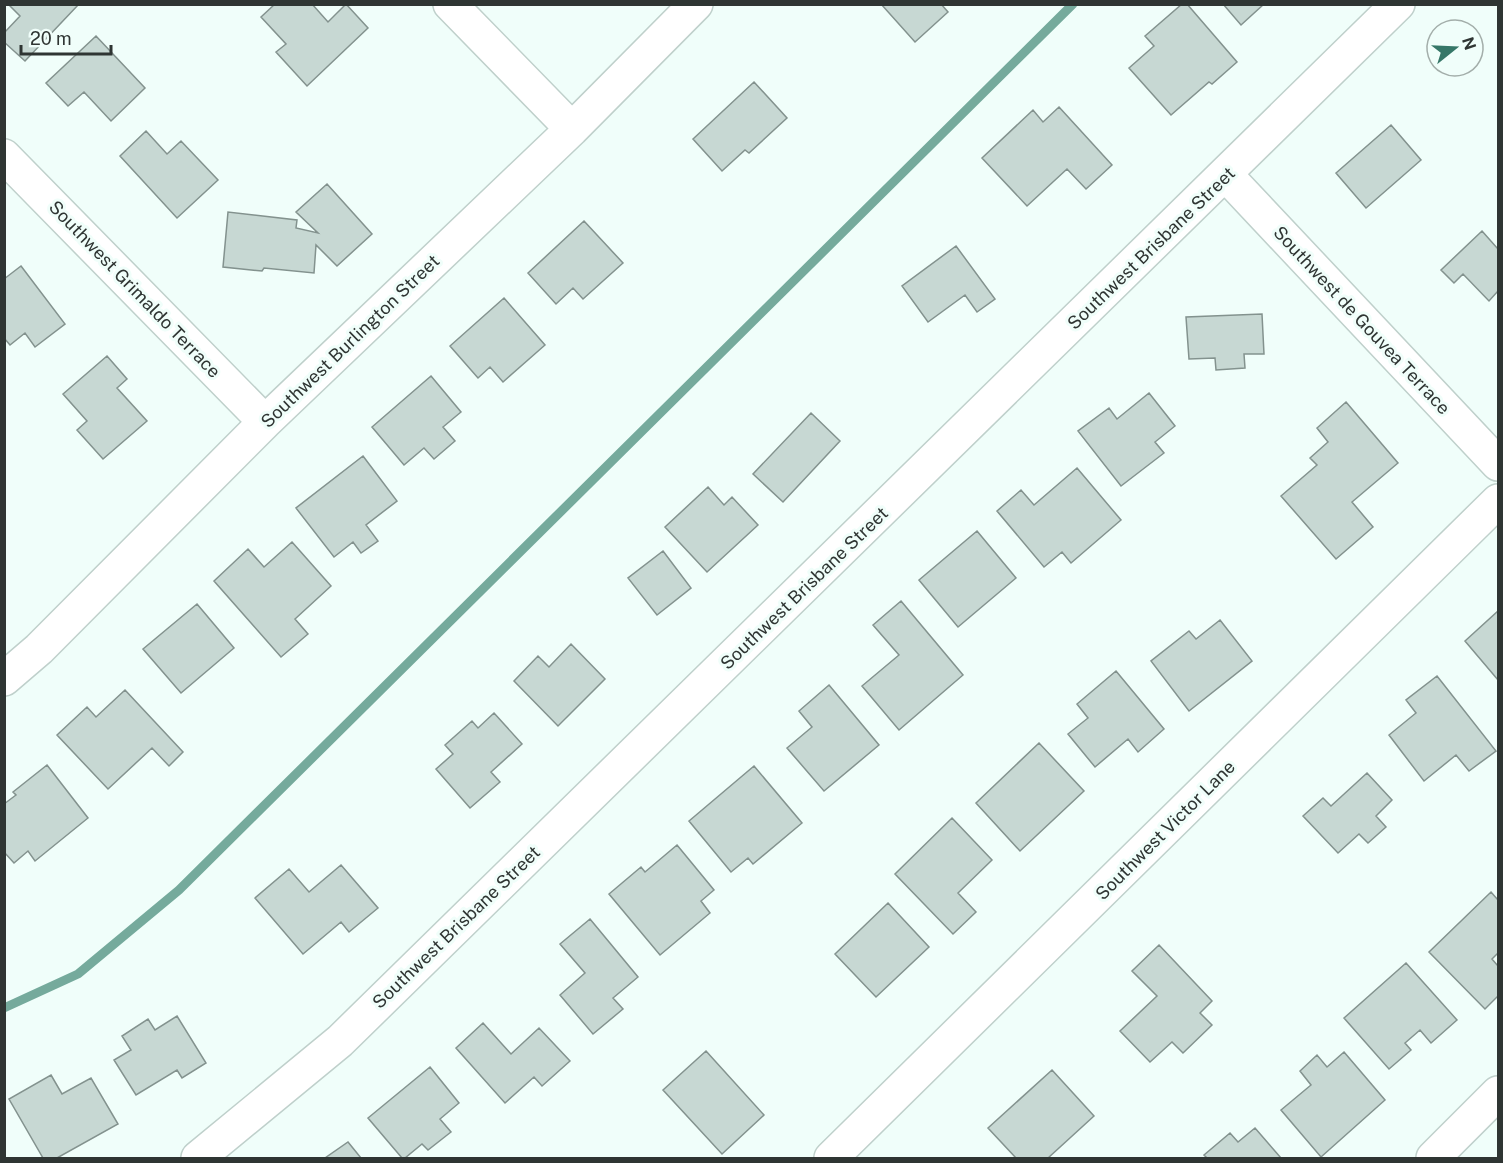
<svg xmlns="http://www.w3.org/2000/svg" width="1503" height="1163" font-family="'Public Sans',sans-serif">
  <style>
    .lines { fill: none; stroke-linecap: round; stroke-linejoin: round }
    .stream { stroke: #75aa9c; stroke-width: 9 }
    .building { fill: #c7d8d3; stroke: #83928e; stroke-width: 1.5 }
    .minor-casing { stroke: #bfd0cb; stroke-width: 36 }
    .minor { stroke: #fff; stroke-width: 33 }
    .labels { text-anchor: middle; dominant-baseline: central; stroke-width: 6; stroke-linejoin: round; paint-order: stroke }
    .street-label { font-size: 18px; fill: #2f3533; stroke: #f0fefa }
  </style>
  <rect width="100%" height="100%" fill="#f0fefa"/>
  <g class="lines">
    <path class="stream" d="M4,1008L78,974L179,890L1073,4"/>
  </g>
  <path class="building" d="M8,4H79L25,61L4,42V33L20,16Z
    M275,4H312L328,22L346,4L368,28L307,86L276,52L286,44L261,17Z
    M881,4H941L948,12L915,42Z
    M1182,4H1187L1237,62L1212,84L1209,82L1171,115L1129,68L1154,46L1145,36Z
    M1223,4H1264L1241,25Z
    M96,36L145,88L111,121L84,92L68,106L46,83Z
    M754,82L787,118L749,153L745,150L722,171L693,139Z
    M1059,107L1112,165L1086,189L1067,169L1027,206L982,158L1033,110L1043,122Z
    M1391,125L1421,160L1366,208L1336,173Z
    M146,131L167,154L181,141L218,180L177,218L120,156Z
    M327,184L372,234L337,266L316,245L314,273L264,268L262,271L223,267L228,212L297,220L296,228L318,233L296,212Z
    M584,221L623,263L583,299L573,288L556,304L528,273Z
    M1482,231L1498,249V291L1489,301L1463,274L1454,283L1441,270Z
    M956,246L995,299L977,312L965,295L928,322L902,286Z
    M21,266L65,324L35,347L25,333L10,345L4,338V279Z
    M504,298L545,345L503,382L490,367L478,378L450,346Z
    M1262,314L1264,354H1244L1245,368L1216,370L1215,358L1189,359L1186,317Z
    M107,356L127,379L117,388L147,421L103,459L77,430L87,421L63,394Z
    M431,376L461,412L443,427L455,441L434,459L424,448L404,465L372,427Z
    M1149,393L1175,426L1155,442L1164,453L1121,486L1078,431L1109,408L1117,419Z
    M1346,402L1398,463L1352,502L1373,527L1336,559L1281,496L1317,465L1310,458L1328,442L1317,428Z
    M811,413L840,441L783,502L753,474Z
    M363,456L397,501L366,525L378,541L361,553L353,542L334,557L296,508Z
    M1077,468L1121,520L1071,563L1062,552L1044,567L997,511L1021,490L1034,505Z
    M708,487L724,505L732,497L758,525L707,572L665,527Z
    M977,531L1016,578L958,627L919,580Z
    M292,542L331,586L295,619L308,634L281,657L214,581L248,549L264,567Z
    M663,551L691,588L657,615L628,578Z
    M901,601L963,675L899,730L862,686L899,655L873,625Z
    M197,604L234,648L181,693L143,649Z
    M1498,611V680L1465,641Z
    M1220,620L1252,661L1189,711L1151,661L1189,631L1196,639Z
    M571,644L605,679L558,726L514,681L538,656L549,667Z
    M1116,671L1164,729L1138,752L1128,739L1095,767L1068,734L1088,718L1077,704Z
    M1437,676L1496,751L1469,771L1456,755L1424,781L1389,735L1416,713L1406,700Z
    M829,685L879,745L824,791L787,748L812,727L799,711Z
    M125,690L183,752L169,766L152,748L108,789L57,735L87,707L96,717Z
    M494,713L522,744L491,772L500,782L470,808L436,769L453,754L445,745L472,721L478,728Z
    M1039,743L1084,791L1020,851L976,803Z
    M47,765L88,818L35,861L28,851L14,863L4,852V804L16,795L13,792Z
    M754,766L802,823L753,864L748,858L731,872L689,821Z
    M1367,773L1392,800L1376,816L1386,827L1368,843L1359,834L1338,853L1303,816L1323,798L1331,806Z
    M952,818L992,860L958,893L976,912L953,934L895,874Z
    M677,845L714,890L701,901L710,913L660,955L609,894L641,867L645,872Z
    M341,865L378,908L349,932L341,922L303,954L255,898L289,869L309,892Z
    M1491,892L1498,900V953L1492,959L1498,966V996L1485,1009L1429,952Z
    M888,903L929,947L876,997L835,954Z
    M590,919L638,977L613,998L623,1009L593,1034L560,995L585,973L560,944Z
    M1159,945L1212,1001L1200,1013L1212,1025L1183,1053L1172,1042L1150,1062L1120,1031L1157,996L1132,971Z
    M1406,963L1457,1020L1431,1043L1420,1030L1405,1043L1411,1050L1389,1069L1344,1018Z
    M177,1016L206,1063L182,1078L177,1070L136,1095L114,1060L131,1050L122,1036L148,1019L155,1030Z
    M483,1023L511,1054L539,1028L570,1061L542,1086L534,1077L505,1103L456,1048Z
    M706,1051L764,1115L722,1154L663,1090Z
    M1344,1052L1385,1100L1321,1157L1281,1110L1311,1085L1300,1071L1317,1055L1327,1067Z
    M430,1067L459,1103L440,1119L451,1132L428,1150L422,1144L405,1158H402L368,1118Z
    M1052,1070L1094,1116L1048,1158H1016L988,1128Z
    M51,1075L62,1094L91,1078L118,1124L57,1158H43L9,1099Z
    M1255,1128L1281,1158H1207L1204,1155L1230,1133L1238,1142Z
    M348,1142L361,1158H325Z"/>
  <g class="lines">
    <g class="minor-casing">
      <path id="minor" d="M450,4L572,129
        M4,156L265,422
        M1226,175L1498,464
        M4,679L39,649L265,422L572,129L696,4
        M198,1158L340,1041L1398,4
        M831,1158L1498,501
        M1433,1158L1498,1093"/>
    </g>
    <use href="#minor" class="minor"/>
  </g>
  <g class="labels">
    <g class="street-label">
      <text transform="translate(1151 248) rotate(-44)">Southwest Brisbane Street</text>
      <text transform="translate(135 289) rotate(46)">Southwest Grimaldo Terrace</text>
      <text transform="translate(1362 320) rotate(47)">Southwest de Gouvea Terrace</text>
      <text transform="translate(350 341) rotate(-44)">Southwest Burlington Street</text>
      <text transform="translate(804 588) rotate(-44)">Southwest Brisbane Street</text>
      <text transform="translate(1165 830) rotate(-45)">Southwest Victor Lane</text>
      <text transform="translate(456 927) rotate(-44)">Southwest Brisbane Street</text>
    </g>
  </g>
  <rect width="1503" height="1163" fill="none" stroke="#2f3533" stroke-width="12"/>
  <g transform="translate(1455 48) rotate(72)"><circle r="28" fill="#f0fefa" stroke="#a3aeaa" stroke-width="1.5"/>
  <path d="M0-4.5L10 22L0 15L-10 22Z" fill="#367768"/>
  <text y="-9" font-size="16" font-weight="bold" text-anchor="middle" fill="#2f3533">N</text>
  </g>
  <path d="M21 45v9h90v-9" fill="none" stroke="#2f3533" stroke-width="3"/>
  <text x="30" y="45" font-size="18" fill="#2f3533" stroke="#f0fefa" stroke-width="4.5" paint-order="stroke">20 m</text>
</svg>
